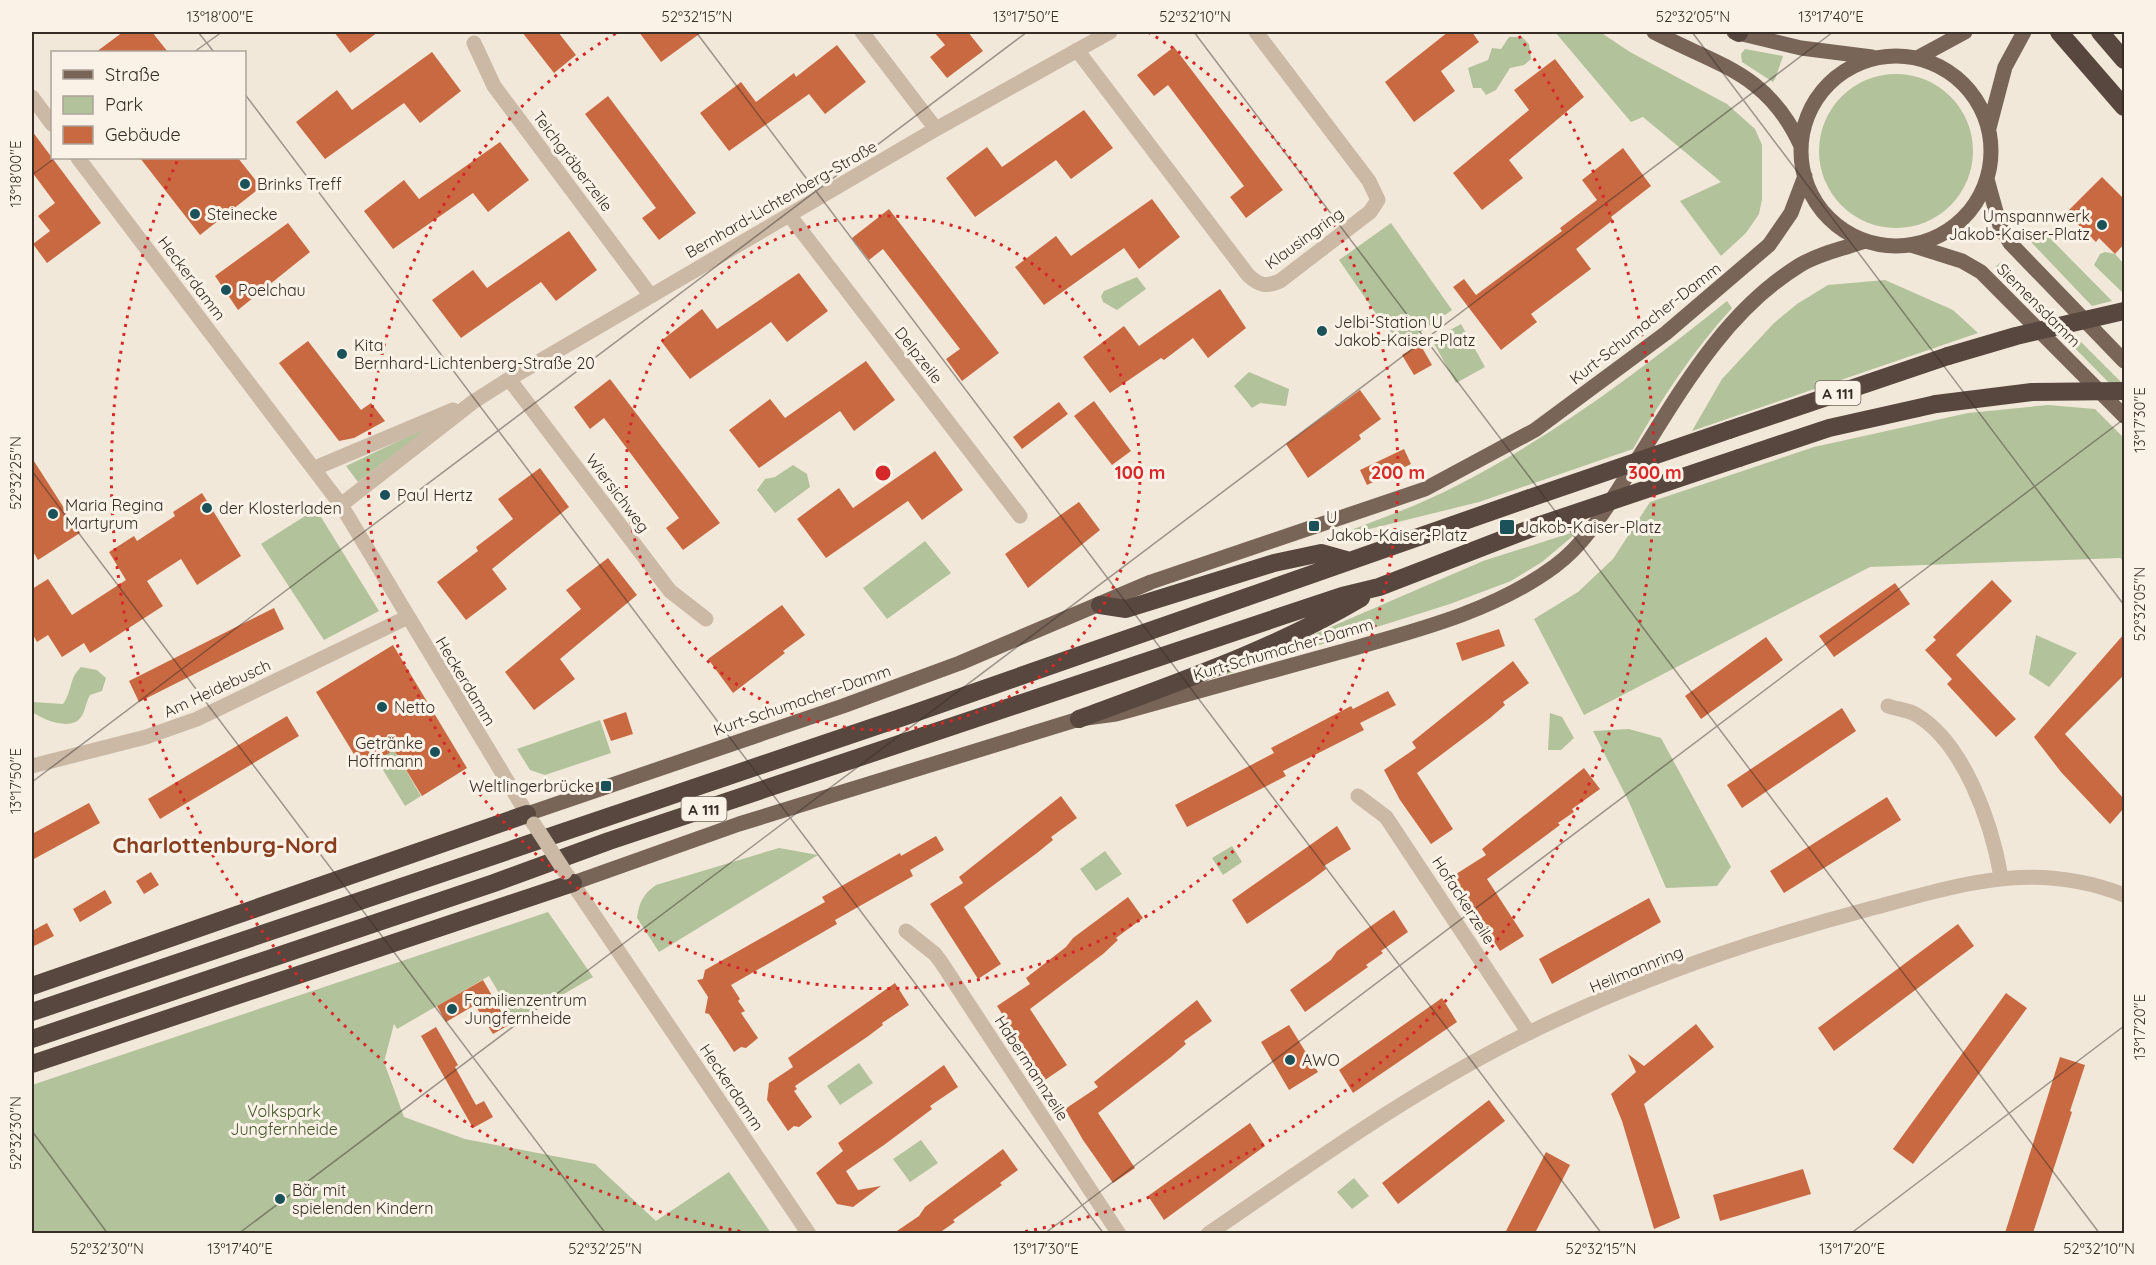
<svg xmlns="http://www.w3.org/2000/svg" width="2156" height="1265" font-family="Quicksand,sans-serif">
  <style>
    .green { fill: #b2c29a }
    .building { fill: #c96941 }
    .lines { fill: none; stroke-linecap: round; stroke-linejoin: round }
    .minor { stroke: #cbb9a6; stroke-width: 15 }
    .major { stroke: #796558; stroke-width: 15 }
    .highway { stroke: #58473e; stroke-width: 18 }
    .minor-bridge { stroke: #cbb9a6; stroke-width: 15 }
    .highway-bridge { stroke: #58473e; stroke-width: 18 }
    .ticks { fill: none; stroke: #362d27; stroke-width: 1.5; stroke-opacity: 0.45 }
    .ring { fill: none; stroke: #d62828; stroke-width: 3; stroke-dasharray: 3 6 }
    .poi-dot { fill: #1b5259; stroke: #faf2e7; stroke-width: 2 }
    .labels { text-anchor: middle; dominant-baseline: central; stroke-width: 6; stroke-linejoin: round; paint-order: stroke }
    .shield { fill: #faf2e7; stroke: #716861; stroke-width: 1.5 }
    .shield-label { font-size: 15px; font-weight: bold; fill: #362d27 }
    .street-label { font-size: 16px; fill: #362d27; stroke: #faf2e7 }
    .poi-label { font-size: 16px; fill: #362d27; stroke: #faf2e7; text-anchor: start }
    .park-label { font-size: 16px; fill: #43552a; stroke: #faf2e7 }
    .district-label { font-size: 22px; font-weight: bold; fill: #883d1e; stroke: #faf2e7 }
    .centre { fill: #d62828; stroke: #faf2e7; stroke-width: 3 }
    .ring-label { font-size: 18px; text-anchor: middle; font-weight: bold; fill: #d62828; stroke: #faf2e7; stroke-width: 6; stroke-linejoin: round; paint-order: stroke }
    .neatline { fill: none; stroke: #362d27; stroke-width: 2 }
    .ticks-label { font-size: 15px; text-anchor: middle; fill: #362d27 }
  </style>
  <rect width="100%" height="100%" fill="#f2e8da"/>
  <path class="green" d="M1555,32H1600L1630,52L1727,104L1755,129L1762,145V199L1759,214L1746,233L1721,256L1680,201L1721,182L1643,117L1631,122Z
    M1509,37H1522L1529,44L1531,59L1524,65L1510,68L1496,90L1486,95L1481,88H1473L1468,68L1488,60L1492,48L1501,49Z
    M1745,49L1783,56L1775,79L1773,82L1742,62L1741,54Z
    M1819 151a77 77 0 1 1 154 0a77 77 0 1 1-154 0Z
    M1391,223L1452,310L1399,347L1339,260Z
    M2042,230L2112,301L2092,306L2030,241Z
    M2105,252L2115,254L2124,264V294L2094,265L2100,254Z
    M2001,262L2124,385V398L1995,267Z
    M1137,277L1146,289L1117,310L1103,302L1101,296L1104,291Z
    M1885,280L1953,310L1978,333L1692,431L1722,379L1774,323L1797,304L1828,285Z
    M1727,301L1732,308C1692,352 1662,398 1633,449L1479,502L1321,541C1367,524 1413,508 1456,486C1554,436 1642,369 1727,301Z
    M1461,324L1485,367L1456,383L1432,340Z
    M1249,372L1289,389L1286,406L1260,403L1252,408L1234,386Z
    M2048,405L2095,409L2124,438V561L2120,558L1870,567L1584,715L1534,619L1578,592L1613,559L1650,502L1814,447L1968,413Z
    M428,427H430L358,482L346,466Z
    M793,465L807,474L810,487L775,513L757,490L765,479L775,477Z
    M316,509L379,611L324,640L261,544Z
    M1580,530L1542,562L1511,581L1450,604L1208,680L1483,561Z
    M925,541L951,573L887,619L863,588Z
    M2036,635L2077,653L2049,687L2029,674Z
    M81,667L97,670L106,678L102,691L90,695C86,702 85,712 81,717C71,732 42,719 32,712V702L63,704C73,690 68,680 81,667Z
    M1550,713L1562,717L1574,738L1561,750H1548Z
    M600,720L611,753L545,775L530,770L517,749Z
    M1629,729L1661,738L1731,867L1717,886L1666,888L1629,802L1593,731Z
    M394,750L421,796L405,806L377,760Z
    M1232,846L1242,862L1223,875L1212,858Z
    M779,848L818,855L659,952L637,918C639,903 643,894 656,885Z
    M1105,851L1122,874L1096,891L1080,869Z
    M548,912L593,977L516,1022L489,976L397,1029L394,1024L384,1062L404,1117L465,1139L595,1164L656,1221L729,1172L771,1233H32V1085Z
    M859,1063L873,1083L840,1105L827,1086Z
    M921,1140L938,1163L910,1182L893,1159Z
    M1354,1178L1369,1196L1352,1209L1337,1192Z"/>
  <path class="building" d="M123,32H152L168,52H96Z
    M334,32H378L350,53Z
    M522,32H558L576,55L554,73Z
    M639,32H702L661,62Z
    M934,32H968L983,51L947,78L930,57L945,45Z
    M1448,32H1472L1479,42L1441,71L1455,91L1414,122L1385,82Z
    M837,45L866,82L825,114L809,94L729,151L700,113L741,82L756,102L794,73L796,77Z
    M1174,47L1283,190L1246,218L1230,197L1244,186L1168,85L1154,96L1137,75Z
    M432,52L461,91L420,123L404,103L325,159L296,122L337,90L352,110Z
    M1555,59L1584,97L1509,160L1523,178L1482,210L1453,173L1529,110L1514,90Z
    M608,96L696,213L659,240L642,218L656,208L585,114Z
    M1084,110L1113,148L1071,179L1056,160L975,217L946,178L987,147L1002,167Z
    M32,131L101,223L47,263L33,244L50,231L38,216L55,203L32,172Z
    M500,142L529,180L488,212L473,193L393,249L364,211L404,180L419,199Z
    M1623,148L1651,186L1611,217L1613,220L1576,249L1591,269L1531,314L1537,322L1501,350L1453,287L1464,279L1476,295L1562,231L1560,228L1597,200L1582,180Z
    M140,158H238L261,187L200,235Z
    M2102,177L2124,199V244L2115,254L2099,238L2096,242L2066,213Z
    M1152,199L1180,237L1139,269L1124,248L1044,305L1015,267L1056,236L1071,256Z
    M889,209L999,353L962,381L946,359L960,349L883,249L869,260L852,238Z
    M288,223L310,252L238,310L215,276Z
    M569,231L597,270L556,301L541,282L461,338L432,300L473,270L487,288Z
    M799,273L828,311L787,342L771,322L690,379L661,341L702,309L717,329Z
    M1220,289L1246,328L1208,358L1193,338L1164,360L1161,358L1110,393L1083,357L1124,326L1139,346Z
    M308,341L361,410L371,403L385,421L354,438L339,441L279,363Z
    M1420,344L1432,365L1414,375L1402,355Z
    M866,361L895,400L854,431L840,411L759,468L729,430L770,399L785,418Z
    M610,379L720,523L683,550L666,528L679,518L604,418L590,429L574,407Z
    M1360,390L1381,419L1359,435L1361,439L1308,478L1286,444Z
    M1094,401L1131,451L1112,465L1074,416Z
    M1059,402L1068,414L1022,449L1013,437Z
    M1404,449L1411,464L1367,485L1360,470Z
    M935,451L963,490L922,520L908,501L826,558L797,519L839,488L853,508Z
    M32,458L80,533L38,560L32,550Z
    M540,468L569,507L492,569L507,589L466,620L437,582L478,551L476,547L513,519L498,499Z
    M202,493L241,556L197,585L181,559L147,581L163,606L90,653L84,643L62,657L48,635L37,642L32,633V589L48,579L72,615L126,580L109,552L134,536L137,541L175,516L173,512Z
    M1079,502L1100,530L1028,588L1005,554Z
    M608,558L637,595L560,659L575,679L534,710L505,672L581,609L566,590Z
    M1992,580L2012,601L1956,655L2016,719L1996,737L1947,684L1952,679L1925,650L1936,640L1933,637Z
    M1895,583L1910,604L1834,657L1819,636Z
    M782,605L805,635L783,651L785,653L733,693L708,659Z
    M274,608L284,629L139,702L129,681Z
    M1499,629L1505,646L1462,661L1456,643Z
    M2124,634V675L2065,734L2124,799V808L2110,824L2061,772L2034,737Z
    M1766,637L1783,660L1701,719L1685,696Z
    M393,645L467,768L422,796L394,750L363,769L316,692Z
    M1513,661L1529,683L1503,702L1505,705L1490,718L1417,773L1453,829L1431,844L1400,800L1384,770L1416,748L1412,742Z
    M1388,691L1396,705L1360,723L1364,730L1283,771L1286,776L1187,827L1175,805L1274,753L1271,748L1351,706L1353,709Z
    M1842,708L1856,731L1742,808L1727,785Z
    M626,712L633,734L611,741L603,720Z
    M287,716L299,736L160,819L148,799Z
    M1584,768L1600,789L1572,809L1574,812L1558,823L1560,825L1487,879L1524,936L1500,951L1453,876L1486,855L1482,849Z
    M1061,796L1077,818L1051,837L1053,840L1037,853L964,907L1001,964L978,979L930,904L963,883L959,877Z
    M1887,797L1901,820L1784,893L1770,871Z
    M89,803L100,823L32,860V834Z
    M1337,826L1351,849L1324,866L1326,869L1310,881L1247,924L1232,900Z
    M936,836L944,850L910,870L913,876L835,920L837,924L731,985L740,999L738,1001L745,1011L741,1013L758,1038L746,1048L741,1047L734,1052L709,1014L705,1013L708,997L697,980L703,979L705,970L825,902L822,897L900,853L901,856Z
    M151,872L159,885L144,894L136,881Z
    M105,890L112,903L80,922L73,909Z
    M1128,897L1143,918L1116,938L1118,940L1103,954L1030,1009L1067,1065L1045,1080L997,1006L1030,984L1026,978L1066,947L1073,938Z
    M1649,898L1661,922L1552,984L1539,959Z
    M1394,910L1408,932L1381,951L1383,953L1366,965L1368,967L1305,1012L1290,990L1331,960L1337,951L1361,933Z
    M47,923L54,936L32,947V931Z
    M1958,924L1974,946L1834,1051L1818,1028Z
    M483,980L509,1025L493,1034L475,1005L446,1022L437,1006Z
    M895,983L909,1005L882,1023L883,1025L867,1037L795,1086L797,1089L794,1091L812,1117L799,1127L794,1126L788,1131L767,1100L769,1083L793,1067L788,1058Z
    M2006,993L2027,1008L1913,1164L1893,1149Z
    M1442,998L1457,1022L1353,1093L1339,1070Z
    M1197,1000L1212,1021L1184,1041L1186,1044L1171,1057L1098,1113L1135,1168L1113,1183L1083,1140L1065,1109L1098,1087L1094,1082Z
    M1696,1024L1714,1047L1644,1104L1680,1218L1654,1229L1622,1121L1611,1094L1636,1072L1628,1054L1644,1066Z
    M1289,1025L1318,1072L1289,1090L1261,1042Z
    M436,1027L458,1065L455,1067L476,1105L484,1101L493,1117L473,1128L421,1036Z
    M2060,1057L2085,1065L2070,1111L2072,1112L2033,1233H2005Z
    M944,1065L958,1087L930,1106L932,1109L884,1145L846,1171L858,1190L881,1186L853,1207L837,1204L816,1173L843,1151L838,1143Z
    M1489,1100L1505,1121L1398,1204L1382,1183Z
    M1250,1123L1265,1146L1164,1220L1148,1196Z
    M1003,1149L1018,1170L1000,1183L1002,1185L953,1220L955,1222L939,1233H894L919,1216L925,1207Z
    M1546,1152L1570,1165L1535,1233H1505Z
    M1803,1169L1811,1194L1720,1221L1713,1195Z"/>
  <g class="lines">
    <path class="minor" d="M862,32L936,129
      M474,43L494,86L651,296
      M1077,50L1248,275C1260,286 1266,287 1280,281L1370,212L1378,200L1369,181L1256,32
      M32,97L52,124
      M78,158L341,505L532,822
      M790,216L1020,516
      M509,379L670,591L706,619
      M315,468L453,410
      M341,505L473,402L509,379L936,129L1110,32
      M1888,706C1897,709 1907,710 1915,714C1964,742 1992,824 2001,877
      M32,766L146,737L197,719L408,617
      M1358,796L1386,817L1529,1033
      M567,875L809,1234
      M906,931L935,954L941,962L1119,1234
      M1208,1234C1299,1172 1388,1108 1484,1056C1604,991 1737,944 1869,909C1959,885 2033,859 2124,895"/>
    <path class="major" d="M1654,32C1719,66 1768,73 1801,146
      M1734,32L1801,48L1872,57
      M1801 151a95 95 0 1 1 190 0a95 95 0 1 1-190 0Z
      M1917,58L1965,32
      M1989,128L2005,67L2024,32
      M1987,179L2000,226L2010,243L2124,361
      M1911,245L1962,261L1981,272L2124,416
      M527,814L843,706L960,663L1151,582L1425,489L1535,430L1666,333L1769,245L1791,213L1805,176
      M573,883L739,824L1079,719L1116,714C1191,693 1266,673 1340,652C1414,631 1493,612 1555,566C1585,544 1605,510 1625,479C1675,402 1719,315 1800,265C1820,253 1845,248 1866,241"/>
    <path class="highway" d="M1737,32L1739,33
      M2059,32L2124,107
      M2100,32L2124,60
      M1729,430L1948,356
      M1739,458L1829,428L1936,404
      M1100,605L1126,609L1274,563L1321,553L1346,560
      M1079,719C1175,683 1273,650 1361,598
      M32,986L527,814
      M32,1012L912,714L1530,498
      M32,1039L494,883L609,841L1342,596L1379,587L1540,525
      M32,1064L573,883"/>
    <path class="minor-bridge" d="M534,824L565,872"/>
    <path class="highway-bridge" d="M1948,356L2016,336L2124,311
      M1936,404L2032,392L2124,391
      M1530,498L1729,430
      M1540,525L1739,458"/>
  </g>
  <path class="ticks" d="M198,32L214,52M696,32L1602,1234M1194,32L2100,1234M1692,32L2124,605M194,52L222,32M244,93L1104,1234M32,175L55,158M32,471L606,1234M32,782L1027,32M32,1131L108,1234M238,1234L1833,32M1044,1234L2124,419M1850,1234L2124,1026"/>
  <g class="ring">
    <circle cx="883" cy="473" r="257"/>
    <path d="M1148 32A515 515 0 1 1 618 32"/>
    <path d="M749 1233A772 772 0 0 1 178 159M1519 36A772 772 0 0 1 1017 1233"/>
  </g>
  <g class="poi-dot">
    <circle cx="245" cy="184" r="6"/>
    <circle cx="195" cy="214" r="6"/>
    <circle cx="2102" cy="225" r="6"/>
    <circle cx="226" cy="290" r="6"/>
    <circle cx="1322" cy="331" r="6"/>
    <circle cx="342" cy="354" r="6"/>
    <circle cx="385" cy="495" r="6"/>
    <circle cx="207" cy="508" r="6"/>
    <circle cx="53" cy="514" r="6"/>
    <rect x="1308" y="520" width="12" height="12" rx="3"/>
    <rect x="1499" y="519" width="16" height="16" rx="3"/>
    <circle cx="382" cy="707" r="6"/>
    <circle cx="435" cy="752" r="6"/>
    <rect x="600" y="780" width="12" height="12" rx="3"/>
    <circle cx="452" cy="1009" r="6"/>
    <circle cx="1290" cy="1060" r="6"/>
    <circle cx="280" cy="1199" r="6"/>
  </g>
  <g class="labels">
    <g class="shield">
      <rect x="1815.5" y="381" width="45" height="24" rx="4.5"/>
      <rect x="681.5" y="797" width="45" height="24" rx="4.5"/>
    </g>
    <g class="shield-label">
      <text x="1838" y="393">A 111</text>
      <text x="704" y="809">A 111</text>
    </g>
    <g class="street-label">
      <text transform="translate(573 161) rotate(53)">Teichgräberzeile</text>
      <text transform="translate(781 199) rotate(-30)">Bernhard-Lichtenberg-Straße</text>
      <text transform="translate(1304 238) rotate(-36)">Klausingring</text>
      <text transform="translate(192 278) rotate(53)">Heckerdamm</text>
      <text transform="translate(2039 305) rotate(45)">Siemensdamm</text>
      <text transform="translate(1645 323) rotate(-38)">Kurt-Schumacher-Damm</text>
      <text transform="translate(919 355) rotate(52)">Delpzeile</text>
      <text transform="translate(618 493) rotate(53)">Wiersichweg</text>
      <text transform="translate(1283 649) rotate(-16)">Kurt-Schumacher-Damm</text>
      <text transform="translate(466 681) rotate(59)">Heckerdamm</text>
      <text transform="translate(217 688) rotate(-25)">Am Heidebusch</text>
      <text transform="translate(802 700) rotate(-19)">Kurt-Schumacher-Damm</text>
      <text transform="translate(1464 900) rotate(57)">Hofackerzeile</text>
      <text transform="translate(1636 969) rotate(-22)">Heilmannring</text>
      <text transform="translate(1032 1068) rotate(57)">Habermannzeile</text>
      <text transform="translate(732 1087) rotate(56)">Heckerdamm</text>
    </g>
    <g class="poi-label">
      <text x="257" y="184">Brinks Treff</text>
      <text x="207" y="214">Steinecke</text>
      <text x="2090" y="216" text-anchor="end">Umspannwerk<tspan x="2090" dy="18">Jakob-Kaiser-Platz</tspan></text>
      <text x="238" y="290">Poelchau</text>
      <text x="1334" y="322">Jelbi-Station U<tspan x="1334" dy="18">Jakob-Kaiser-Platz</tspan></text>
      <text x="354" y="345">Kita<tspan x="354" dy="18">Bernhard-Lichtenberg-Straße 20</tspan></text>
      <text x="397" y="495">Paul Hertz</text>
      <text x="65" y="505">Maria Regina<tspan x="65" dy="18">Martyrum</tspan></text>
      <text x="219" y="508">der Klosterladen</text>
      <text x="1326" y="517">U<tspan x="1326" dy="18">Jakob-Kaiser-Platz</tspan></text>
      <text x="1520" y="527">Jakob-Kaiser-Platz</text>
      <text x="394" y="707">Netto</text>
      <text x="423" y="743" text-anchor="end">Getränke<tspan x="423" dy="18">Hoffmann</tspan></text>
      <text x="594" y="786" text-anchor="end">Weltlingerbrücke</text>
      <text x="464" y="1000">Familienzentrum<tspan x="464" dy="18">Jungfernheide</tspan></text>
      <text x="1302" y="1060">AWO</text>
      <text x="292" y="1190">Bär mit<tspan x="292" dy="18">spielenden Kindern</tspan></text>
    </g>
    <g class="park-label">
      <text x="284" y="1111">Volkspark<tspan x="284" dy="18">Jungfernheide</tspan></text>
    </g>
    <g class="district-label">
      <text x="225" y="845">Charlottenburg-Nord</text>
    </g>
  </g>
  <circle cx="883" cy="473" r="9" class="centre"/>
  <g class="ring-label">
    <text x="1140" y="479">100 m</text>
    <text x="1398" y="479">200 m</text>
    <text x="1655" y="479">300 m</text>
  </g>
  <rect width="2156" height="1265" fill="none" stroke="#faf2e7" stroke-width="66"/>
  <rect x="51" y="51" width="195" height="108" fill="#faf2e7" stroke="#aca39a" stroke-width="1.5"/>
  <rect x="63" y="70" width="30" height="9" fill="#796558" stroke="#aca39a" stroke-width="1.5"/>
  <text x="105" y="81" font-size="18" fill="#362d27">Straße</text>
  <rect x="63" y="96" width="30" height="18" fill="#b2c29a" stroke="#aca39a" stroke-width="1.5"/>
  <text x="105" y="111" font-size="18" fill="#362d27">Park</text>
  <rect x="63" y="126" width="30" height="18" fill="#c96941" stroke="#aca39a" stroke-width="1.5"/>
  <text x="105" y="141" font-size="18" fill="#362d27">Gebäude</text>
  <rect x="33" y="33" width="2090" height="1199" class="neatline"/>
  <g class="ticks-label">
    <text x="220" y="22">13°18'00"E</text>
    <text x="697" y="22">52°32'15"N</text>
    <text x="1026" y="22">13°17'50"E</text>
    <text x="1195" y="22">52°32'10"N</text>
    <text x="1693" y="22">52°32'05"N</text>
    <text x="1831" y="22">13°17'40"E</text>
    <text transform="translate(16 174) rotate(-90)" y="5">13°18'00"E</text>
    <text transform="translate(2140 420) rotate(-90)" y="5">13°17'30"E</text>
    <text transform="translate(16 473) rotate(-90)" y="5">52°32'25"N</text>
    <text transform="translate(2140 604) rotate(-90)" y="5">52°32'05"N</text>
    <text transform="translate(16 781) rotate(-90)" y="5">13°17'50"E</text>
    <text transform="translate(2140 1027) rotate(-90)" y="5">13°17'20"E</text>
    <text transform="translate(16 1133) rotate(-90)" y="5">52°32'30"N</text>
    <text x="107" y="1254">52°32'30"N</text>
    <text x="240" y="1254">13°17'40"E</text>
    <text x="605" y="1254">52°32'25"N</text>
    <text x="1046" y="1254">13°17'30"E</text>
    <text x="1601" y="1254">52°32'15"N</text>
    <text x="1852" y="1254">13°17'20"E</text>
    <text x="2099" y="1254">52°32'10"N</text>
  </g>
</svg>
